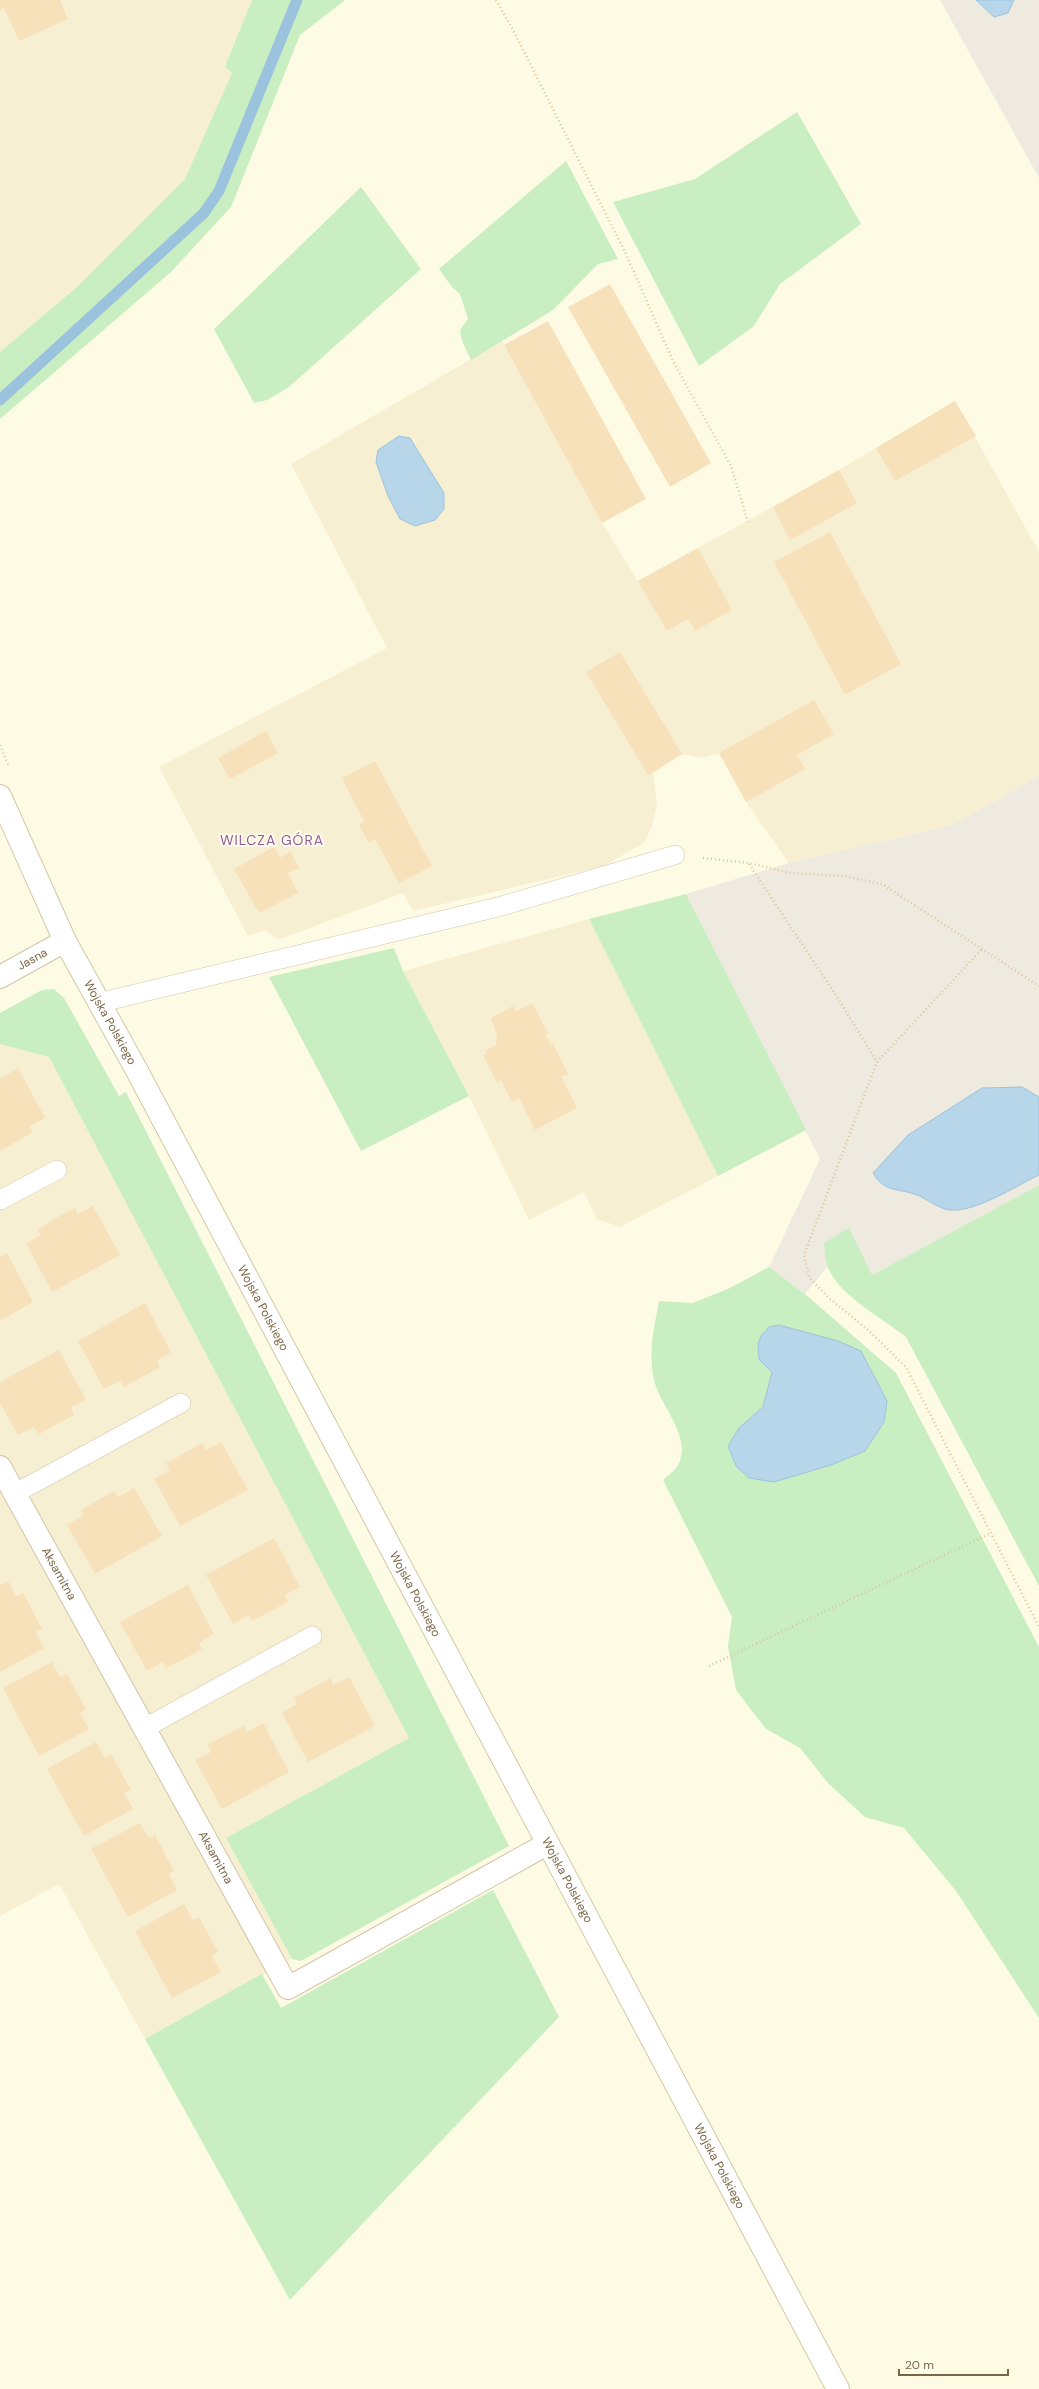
<svg xmlns="http://www.w3.org/2000/svg" width="1039" height="2389" font-family="'DM Sans',sans-serif">
  <style>
    .residential { fill: #f7efd2 }
    .industrial { fill: #eeeadf }
    .green { fill: #c8eec1 }
    .water { fill: #b7d6ea; stroke: #9cc3dd }
    .lines { fill: none; stroke-linecap: round; stroke-linejoin: round }
    .stream { stroke: #9cc3dd; stroke-width: 11 }
    .building { fill: #f7e1ba }
    .lane-casing { stroke: #d1c5a9; stroke-width: 20 }
    .street-casing { stroke: #d1c5a9; stroke-width: 24 }
    .secondary-casing { stroke: #d5c7a6; stroke-width: 24 }
    .path { stroke: #dcc59c; stroke-width: 2.5; stroke-dasharray: 1 3; stroke-linecap: butt }
    .lane { stroke: #fff; stroke-width: 19 }
    .street { stroke: #fff; stroke-width: 22 }
    .secondary { stroke: #fff; stroke-width: 22 }
    .labels { text-anchor: middle; dominant-baseline: central; stroke-width: 4; stroke-linejoin: round; paint-order: stroke }
    .street-label { font-size: 12px; fill: #7a6647; stroke: #fffced }
    .quarter-label { font-size: 14px; letter-spacing: 1px; fill: #925e97; stroke: #fffced }
  </style>
  <rect width="100%" height="100%" fill="#fefbe5"/>
  <path class="residential" d="M0,0H252L225,65L232,73L185,179L77,287L0,352Z
    M502,341L602,523L638,581L839,470L955,401L1039,552V776L952,825L789,863L746,802L719,753L703,758L682,754L653,773L657,804L653,823L645,842L604,866L413,911L403,893L278,940L265,930L248,936L159,767L387,648L291,464Z
    M589,919L718,1176L620,1227L597,1219L584,1192L529,1220L469,1096L403,971Z
    M0,1044L49,1057L409,1738L226,1838L292,1959L145,2039L59,1884L0,1916Z"/>
  <path class="industrial" d="M940,0H1039V178Z
    M1039,776V1185L872,1275L824,1243L827,1267L805,1294L769,1267L820,1159L686,894L789,863L952,825Z"/>
  <path class="green" d="M252,0H345L300,35L231,207L171,272L0,419V352L77,287L185,179L232,73L225,66Z
    M797,112L861,224L780,284L754,326L699,366L613,202L695,179Z
    M566,161L618,259L598,264L553,310L471,360L462,341L460,330L468,319L460,294L452,287L439,269Z
    M361,187L421,269L289,387L267,400L254,403L214,329Z
    M686,894L806,1130L718,1176L589,919Z
    M394,948L403,971L469,1096L361,1151L269,977Z
    M54,989L64,998L119,1096L126,1092L509,1846L301,1961L292,1959L226,1838L409,1738L49,1057L0,1044V1013L42,990Z
    M1039,1185V1586L906,1337C881,1317 841,1297 828,1268C825,1261 825,1251 824,1243L849,1228L872,1275Z
    M769,1267L805,1294L896,1373L1039,1647V2018L956,1891L904,1828L865,1817L828,1783L800,1748L766,1729L736,1690L728,1646L732,1617L663,1480C667,1476 675,1471 678,1465C693,1437 660,1406 654,1380C648,1352 654,1328 659,1301L693,1303L730,1288Z
    M493,1890L559,2017L290,2300L145,2039L262,1974L281,2008Z"/>
  <path class="water" d="M976,0H1014L1008,13L994,17Z
    M399,436L410,438L444,493V509L435,520L415,526L400,519L388,496L376,462L378,450Z
    M1022,1087L1039,1097V1175C1016,1186 976,1212 951,1210C937,1209 927,1198 914,1194C896,1188 884,1192 873,1173L908,1135L982,1088Z
    M779,1325L838,1341L861,1351L887,1401L884,1422L865,1451L831,1465L774,1482L749,1478L736,1466L728,1446L739,1428L763,1407L772,1372L759,1359L758,1344L761,1336L769,1327Z"/>
  <g class="lines">
    <path class="stream" d="M0,400L204,213L219,191L297,0"/>
  </g>
  <path class="building" d="M0,0H60L68,19L19,41L4,8L0,10Z
    M610,284L711,463L670,487L568,307Z
    M548,321L646,499L602,523L504,345Z
    M955,401L976,436L895,481L876,448Z
    M839,470L857,503L790,540L773,507Z
    M830,532L901,664L845,695L774,562Z
    M698,548L732,610L695,631L688,619L667,631L638,581Z
    M620,652L682,754L648,775L586,672Z
    M814,700L834,734L797,755L805,769L746,802L719,753Z
    M266,731L278,753L230,779L218,758Z
    M375,761L432,866L399,883L375,839L368,842L359,825L364,821L342,778Z
    M274,847L280,858L290,851L299,868L288,873L298,893L259,913L234,869Z
    M532,1003L548,1033L545,1034L551,1045L553,1043L568,1074L561,1077L577,1108L535,1130L519,1098L512,1102L501,1080L497,1082L483,1055L487,1053L486,1050L496,1045L497,1035L491,1018L513,1006L516,1011Z
    M18,1068L45,1118L29,1127L33,1132L0,1151V1079Z
    M93,1206L120,1255L52,1292L26,1243L41,1235L38,1229L56,1218L75,1208L78,1214Z
    M7,1253L33,1302L0,1321V1257Z
    M145,1303L171,1352L157,1361L160,1367L124,1387L120,1381L104,1389L78,1341Z
    M59,1350L86,1400L71,1407L74,1415L39,1434L34,1427L18,1435L0,1403V1382Z
    M221,1442L248,1490L180,1526L154,1479L170,1470L166,1463L183,1454L202,1443L206,1450Z
    M134,1488L162,1536L95,1574L67,1525L84,1515L81,1510L114,1491L118,1497Z
    M274,1538L300,1587L285,1595L288,1602L252,1621L248,1615L233,1624L206,1575Z
    M8,1581L16,1596L23,1593L42,1629L36,1632L44,1648L0,1672V1585Z
    M188,1585L214,1634L199,1643L202,1649L184,1659L166,1668L163,1662L147,1671L120,1622Z
    M52,1662L60,1677L67,1674L86,1710L80,1713L89,1729L39,1756L3,1688Z
    M349,1677L375,1726L308,1762L282,1713L297,1704L294,1698L330,1678L333,1685Z
    M263,1723L289,1772L222,1809L195,1760L211,1752L207,1745L226,1735L244,1726L247,1732Z
    M96,1742L105,1758L111,1754L131,1790L124,1793L133,1809L84,1836L47,1769Z
    M140,1823L149,1838L155,1835L174,1871L169,1874L177,1890L128,1917L91,1849Z
    M184,1904L193,1920L199,1917L218,1952L212,1956L221,1972L172,1998L135,1931Z"/>
  <g class="lines">
    <g class="lane-casing">
      <path id="lane" d="M98,1003L498,907L675,855
        M0,1200L57,1170
        M14,1494L181,1403
        M143,1729L312,1636"/>
    </g>
    <g class="street-casing">
      <g id="street">
        <path id="s1" d="M0,977L65,941"/>
        <path id="s2" d="M0,1467L288,1988L547,1844"/>
      </g>
    </g>
    <g class="secondary-casing">
      <g id="secondary">
        <path id="s3" d="M0,796L65,941L136,1069L838,2389"/>
      </g>
    </g>
    <path class="path" d="M496,0L512,28L626,254L674,363L731,466L748,522
      M0,745L9,767
      M703,858L749,863L790,873L844,876L882,884L1039,986
      M749,864L837,997L877,1062
      M981,950L877,1062L804,1255L809,1277L830,1299L867,1329L906,1367L1039,1627
      M709,1666L989,1534"/>
    <use href="#lane" class="lane"/>
    <use href="#street" class="street"/>
    <use href="#secondary" class="secondary"/>
  </g>
  <g class="labels">
    <g class="street-label">
      <text stroke="none"><textPath href="#s1" startOffset="37">Jasna</textPath></text>
      <text stroke="none"><textPath href="#s3" startOffset="252">Wojska Polskiego</textPath></text>
      <text stroke="none"><textPath href="#s3" startOffset="576">Wojska Polskiego</textPath></text>
      <text stroke="none"><textPath href="#s2" startOffset="122">Aksamitna</textPath></text>
      <text stroke="none"><textPath href="#s3" startOffset="900">Wojska Polskiego</textPath></text>
      <text stroke="none"><textPath href="#s2" startOffset="446">Aksamitna</textPath></text>
      <text stroke="none"><textPath href="#s3" startOffset="1224">Wojska Polskiego</textPath></text>
      <text stroke="none"><textPath href="#s3" startOffset="1548">Wojska Polskiego</textPath></text>
    </g>
    <g class="quarter-label">
      <text x="272" y="840">WILCZA GÓRA</text>
    </g>
  </g>
  <path d="M899 2369v6h109v-6" fill="none" stroke="#7a6647" stroke-width="2"/>
  <text x="905" y="2369" font-size="12" fill="#7a6647" stroke="#fffced" stroke-width="3" paint-order="stroke">20 m</text>
</svg>
